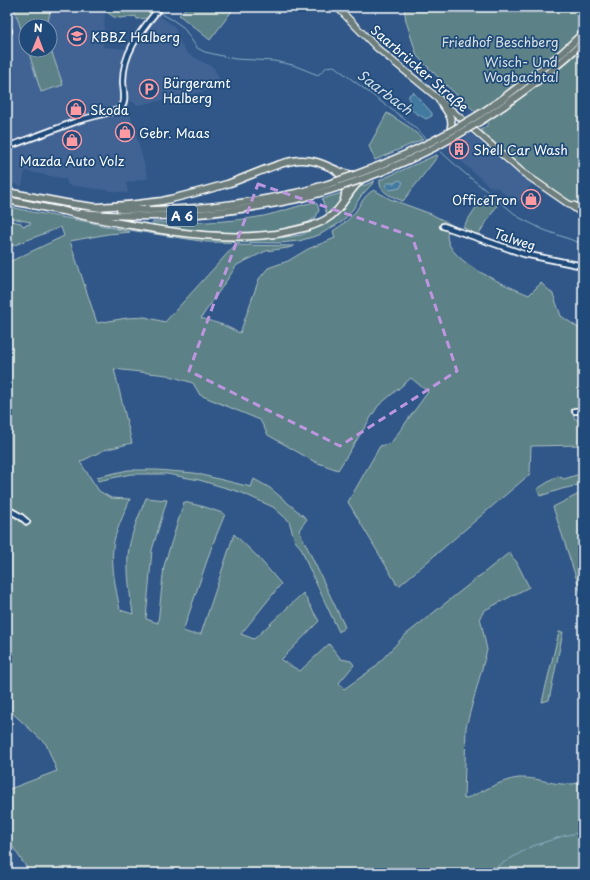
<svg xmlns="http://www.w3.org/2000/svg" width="590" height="880" font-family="'Playpen Sans',sans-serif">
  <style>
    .built { fill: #416494 }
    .green { fill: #5b8186; stroke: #adc0c2 }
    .water { fill: #437a9f; stroke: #8eafc5 }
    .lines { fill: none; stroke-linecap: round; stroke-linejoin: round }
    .stream { stroke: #8eafc5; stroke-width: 1 }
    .minor-casing { stroke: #fff; stroke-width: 8 }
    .major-casing { stroke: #fff; stroke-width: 8 }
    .highway-casing { stroke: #fff; stroke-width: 9 }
    .minor { stroke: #1f4a7a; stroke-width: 4.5 }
    .major { stroke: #6d7e7c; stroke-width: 5.5 }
    .highway { stroke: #6d7e7c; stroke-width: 6 }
    .highway-bridge-casing { stroke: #fff; stroke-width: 9; stroke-linecap: butt }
    .highway-bridge { stroke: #6d7e7c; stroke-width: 6 }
    .marked { fill: none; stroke: #bd96df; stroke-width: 3; stroke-dasharray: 8 5; stroke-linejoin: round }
    .labels { text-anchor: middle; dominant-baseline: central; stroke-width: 3.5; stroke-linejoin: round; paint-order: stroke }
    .shield { fill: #1f4a7a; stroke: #bcc9d7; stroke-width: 1 }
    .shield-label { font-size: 12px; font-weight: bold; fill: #fff }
    .poi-label { font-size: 13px; fill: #fff; stroke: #1f4a7a; text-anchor: start }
    .park-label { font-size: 13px; fill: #d6e0e1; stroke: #1f4a7a }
    .street-label { font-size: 13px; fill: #fff; stroke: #1f4a7a }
    .water-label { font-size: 14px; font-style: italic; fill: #d0dee7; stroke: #1f4a7a }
  </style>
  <rect width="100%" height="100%" fill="#305788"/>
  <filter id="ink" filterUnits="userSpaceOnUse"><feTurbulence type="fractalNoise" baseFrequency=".025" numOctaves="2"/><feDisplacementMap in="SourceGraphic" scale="8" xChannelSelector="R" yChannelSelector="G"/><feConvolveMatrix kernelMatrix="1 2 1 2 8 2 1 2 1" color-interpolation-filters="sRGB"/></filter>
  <g filter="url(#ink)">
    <path class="built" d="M7,7H14L26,45V50H28L41,92L63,85L50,47V26H47L50,12L73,7L80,10L105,11L103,47L126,49L121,62L118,76L121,99L120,107L129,110L148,178L126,183L128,193L68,185L66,179L25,171L22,186L7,182Z
      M158,15L174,26L183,48L188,54L214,68L223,87L183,96L138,105L128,100L125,76L128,61L137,42Z
      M470,133L512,170L532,184L517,204L498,188L489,186L452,153Z"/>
    <path class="green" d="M14,7H157L148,18L137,19L136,16L120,18L114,17L105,11L80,10L73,7L50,12L47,26H26V45Z
      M187,7H235L210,40L179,15Z
      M404,7H583V206C543,191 512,158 481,130L489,124L448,87L417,56L406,21Z
      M50,47L63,85L41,92L28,50H50Z
      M387,113L409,127L423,139L375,160L369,146Z
      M436,155L438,156L403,201C393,197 378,192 380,180Z
      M375,181L361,196L353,209L343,221L319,235L299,241L279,243L207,242L116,228V226L208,239L235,240L279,238L301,235L334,219L346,205L355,189Z
      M374,190L390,199L431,214L456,227L451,228C449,230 447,233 447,236C448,263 508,286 529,295L541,283L553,294L561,316L583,331V409H574V418L583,422V445L531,446L530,474L400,585L396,584L395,581L348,502L380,446L391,443L428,392L411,378L378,406L338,470L315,462L268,435L260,420L200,395L193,383L167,375L114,369L132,443L104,450L80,462L99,491L111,498L130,499C125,512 114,534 113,547C111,568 116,589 120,610L133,614C130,594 127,575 128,555C130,535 139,516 146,498L167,500L152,550L146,619L158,623L164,566L184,502L205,507L225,514L212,546L183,631L192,634H201L234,534L258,557L281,584L241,634L254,639L303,593L319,621L281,660L300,671L329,644L341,659L351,661L354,665L339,683L344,689L374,668L404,636L510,552L512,557L516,561L529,587L485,610L480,617L487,650L466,727L464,799C482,793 499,780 519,778C543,777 556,789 583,782V873H30L7,838V790L57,771L46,744L7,708V520L11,515L24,524L29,519L15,509L7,506V263L64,236L61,227L7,248V220L21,223L23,226L30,224V222L7,217V206L32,212L89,222L130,232L108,234L70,241L97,323L127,318L145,317L165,322L235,245L294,246L288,248L266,251L237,265L201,318L223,325L240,333L259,279L268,268L288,261L308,249L335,238L333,231C342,225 349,220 355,212C361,204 364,195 374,190Z
      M342,193L338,204L327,215L322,199Z
      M485,194L498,204L478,235L471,232L463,227Z
      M314,202L317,204L319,210L316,217L309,222L274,231L230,233L190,230L153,226V222C189,223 227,223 264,216C281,212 297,206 314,202Z
      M128,470H157L194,473L251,487L254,479L270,488L307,519L299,530L345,627L339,632L309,568L301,548L295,541L289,521L273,507L240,492L199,480L167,474H131L98,481L97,477Z
      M583,473V484L562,489L540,496L537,489L558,476L564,479Z
      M581,493L583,500V599L553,507Z
      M559,632H563L549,700L542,702Z"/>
    <path class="water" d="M413,92L432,113V116L426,119C413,111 408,112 409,95Z
      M399,180L403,182L400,188L390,190L387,188L385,185L387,183H394Z"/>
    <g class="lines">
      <path class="stream" d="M115,7L124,12L139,10L154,11
        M160,13L173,20L183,27L197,48L205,52L235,59L274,61L293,65L318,75L327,67L334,66L412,125L428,140
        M438,149L462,171L520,218L544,230L583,244
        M486,873L530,847L563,836L583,832"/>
      <g class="minor-casing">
        <path id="minor" d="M7,31H9
          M7,147L80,120L118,110C128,104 123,91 123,81C123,51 142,30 160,7
          M443,226L524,254L583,266
          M575,411H583
          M7,509L20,516L27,522"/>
      </g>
      <g class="major-casing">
        <path id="major" d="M337,7L377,48L439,99L522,172L583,214
          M573,205L583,209"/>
      </g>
      <g class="highway-casing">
        <path id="highway" d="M439,99C446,112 456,117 449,134
          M501,100L562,53L583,33
          M505,105C532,85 559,66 583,42
          M335,170C345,178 347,188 344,200
          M7,192L66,203L101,208
          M7,200L62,211
          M98,207C120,206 141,204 162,201C184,196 206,190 227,184C249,177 279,161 300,160C323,159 336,174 355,175
          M120,209C181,213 241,205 301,192
          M60,210C85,217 111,222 137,226C183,234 229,240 276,234C292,231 310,228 325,220C342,211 347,192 361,180
          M81,213C160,221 226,214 302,198"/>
      </g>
      <use href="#minor" class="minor"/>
      <use href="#major" class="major"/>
      <use href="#highway" class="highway"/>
      <g class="highway-bridge-casing">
        <path id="highway-bridge" d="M301,192C374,172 439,143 501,100
          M302,198C375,179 443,148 505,105"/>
      </g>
      <use href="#highway-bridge" class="highway-bridge"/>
    </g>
  </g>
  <path class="marked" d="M258,184L412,236L457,371L340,446L189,371Z"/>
  <defs>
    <g id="school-ring" transform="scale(1)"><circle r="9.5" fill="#1f4a7a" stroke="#ff9aa2" stroke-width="1.5"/><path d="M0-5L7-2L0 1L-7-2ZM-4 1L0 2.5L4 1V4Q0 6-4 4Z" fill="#ff9aa2"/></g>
    <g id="parking-ring" transform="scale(1)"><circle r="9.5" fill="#1f4a7a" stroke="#ff9aa2" stroke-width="1.5"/><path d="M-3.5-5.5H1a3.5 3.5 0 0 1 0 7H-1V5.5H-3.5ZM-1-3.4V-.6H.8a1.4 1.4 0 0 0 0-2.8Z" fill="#ff9aa2"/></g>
    <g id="shop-ring" transform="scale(1)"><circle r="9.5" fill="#1f4a7a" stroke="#ff9aa2" stroke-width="1.5"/><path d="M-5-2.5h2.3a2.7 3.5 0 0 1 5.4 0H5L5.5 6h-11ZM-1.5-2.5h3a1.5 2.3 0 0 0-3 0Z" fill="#ff9aa2"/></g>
    <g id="building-ring" transform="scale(1)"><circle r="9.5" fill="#1f4a7a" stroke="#ff9aa2" stroke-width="1.5"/><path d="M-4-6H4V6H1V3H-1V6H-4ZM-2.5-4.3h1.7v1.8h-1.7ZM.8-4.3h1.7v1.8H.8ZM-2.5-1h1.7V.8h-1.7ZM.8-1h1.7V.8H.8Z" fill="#ff9aa2"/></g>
  </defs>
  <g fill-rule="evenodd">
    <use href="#school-ring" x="77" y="36"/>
    <use href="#parking-ring" x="149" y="89"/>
    <use href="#shop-ring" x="76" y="109"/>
    <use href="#shop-ring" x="125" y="132"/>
    <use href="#shop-ring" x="72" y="140"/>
    <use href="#building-ring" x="459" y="149"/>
    <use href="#shop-ring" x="531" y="199"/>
  </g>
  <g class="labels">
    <rect class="shield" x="167" y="206" width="30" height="20" rx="3"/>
    <g class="shield-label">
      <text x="182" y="216">A 6</text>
    </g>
    <g class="poi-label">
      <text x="91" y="36">KBBZ Halberg</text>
      <text x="163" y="82">Bürgeramt<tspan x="163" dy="15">Halberg</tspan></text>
      <text x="90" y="109">Skoda</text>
      <text x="139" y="132">Gebr. Maas</text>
      <text x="473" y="149">Shell Car Wash</text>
      <text x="72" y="160" text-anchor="middle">Mazda Auto Volz</text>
      <text x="517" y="199" text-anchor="end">OfficeTron</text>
    </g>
    <g class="park-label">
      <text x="500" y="41">Friedhof Beschberg</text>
      <text x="521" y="61">Wisch- Und<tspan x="521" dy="15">Wogbachtal</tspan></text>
    </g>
    <g class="street-label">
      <text transform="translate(420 68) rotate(41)">Saarbrücker Straße</text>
      <text transform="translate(515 239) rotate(18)">Talweg</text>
    </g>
    <g class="water-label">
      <text transform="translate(385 92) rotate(37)">Saarbach</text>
    </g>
  </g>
  <rect width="590" height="880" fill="none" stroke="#1f4a7a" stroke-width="24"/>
  <rect x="12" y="12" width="566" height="856" fill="none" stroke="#fff" stroke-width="1.5" filter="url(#ink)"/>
  <g transform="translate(38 38) rotate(1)"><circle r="19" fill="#1f4a7a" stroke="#7992af"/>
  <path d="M0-3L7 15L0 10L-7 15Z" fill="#ff9aa2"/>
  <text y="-6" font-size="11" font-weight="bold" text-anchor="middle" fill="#ffffff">N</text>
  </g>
</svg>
